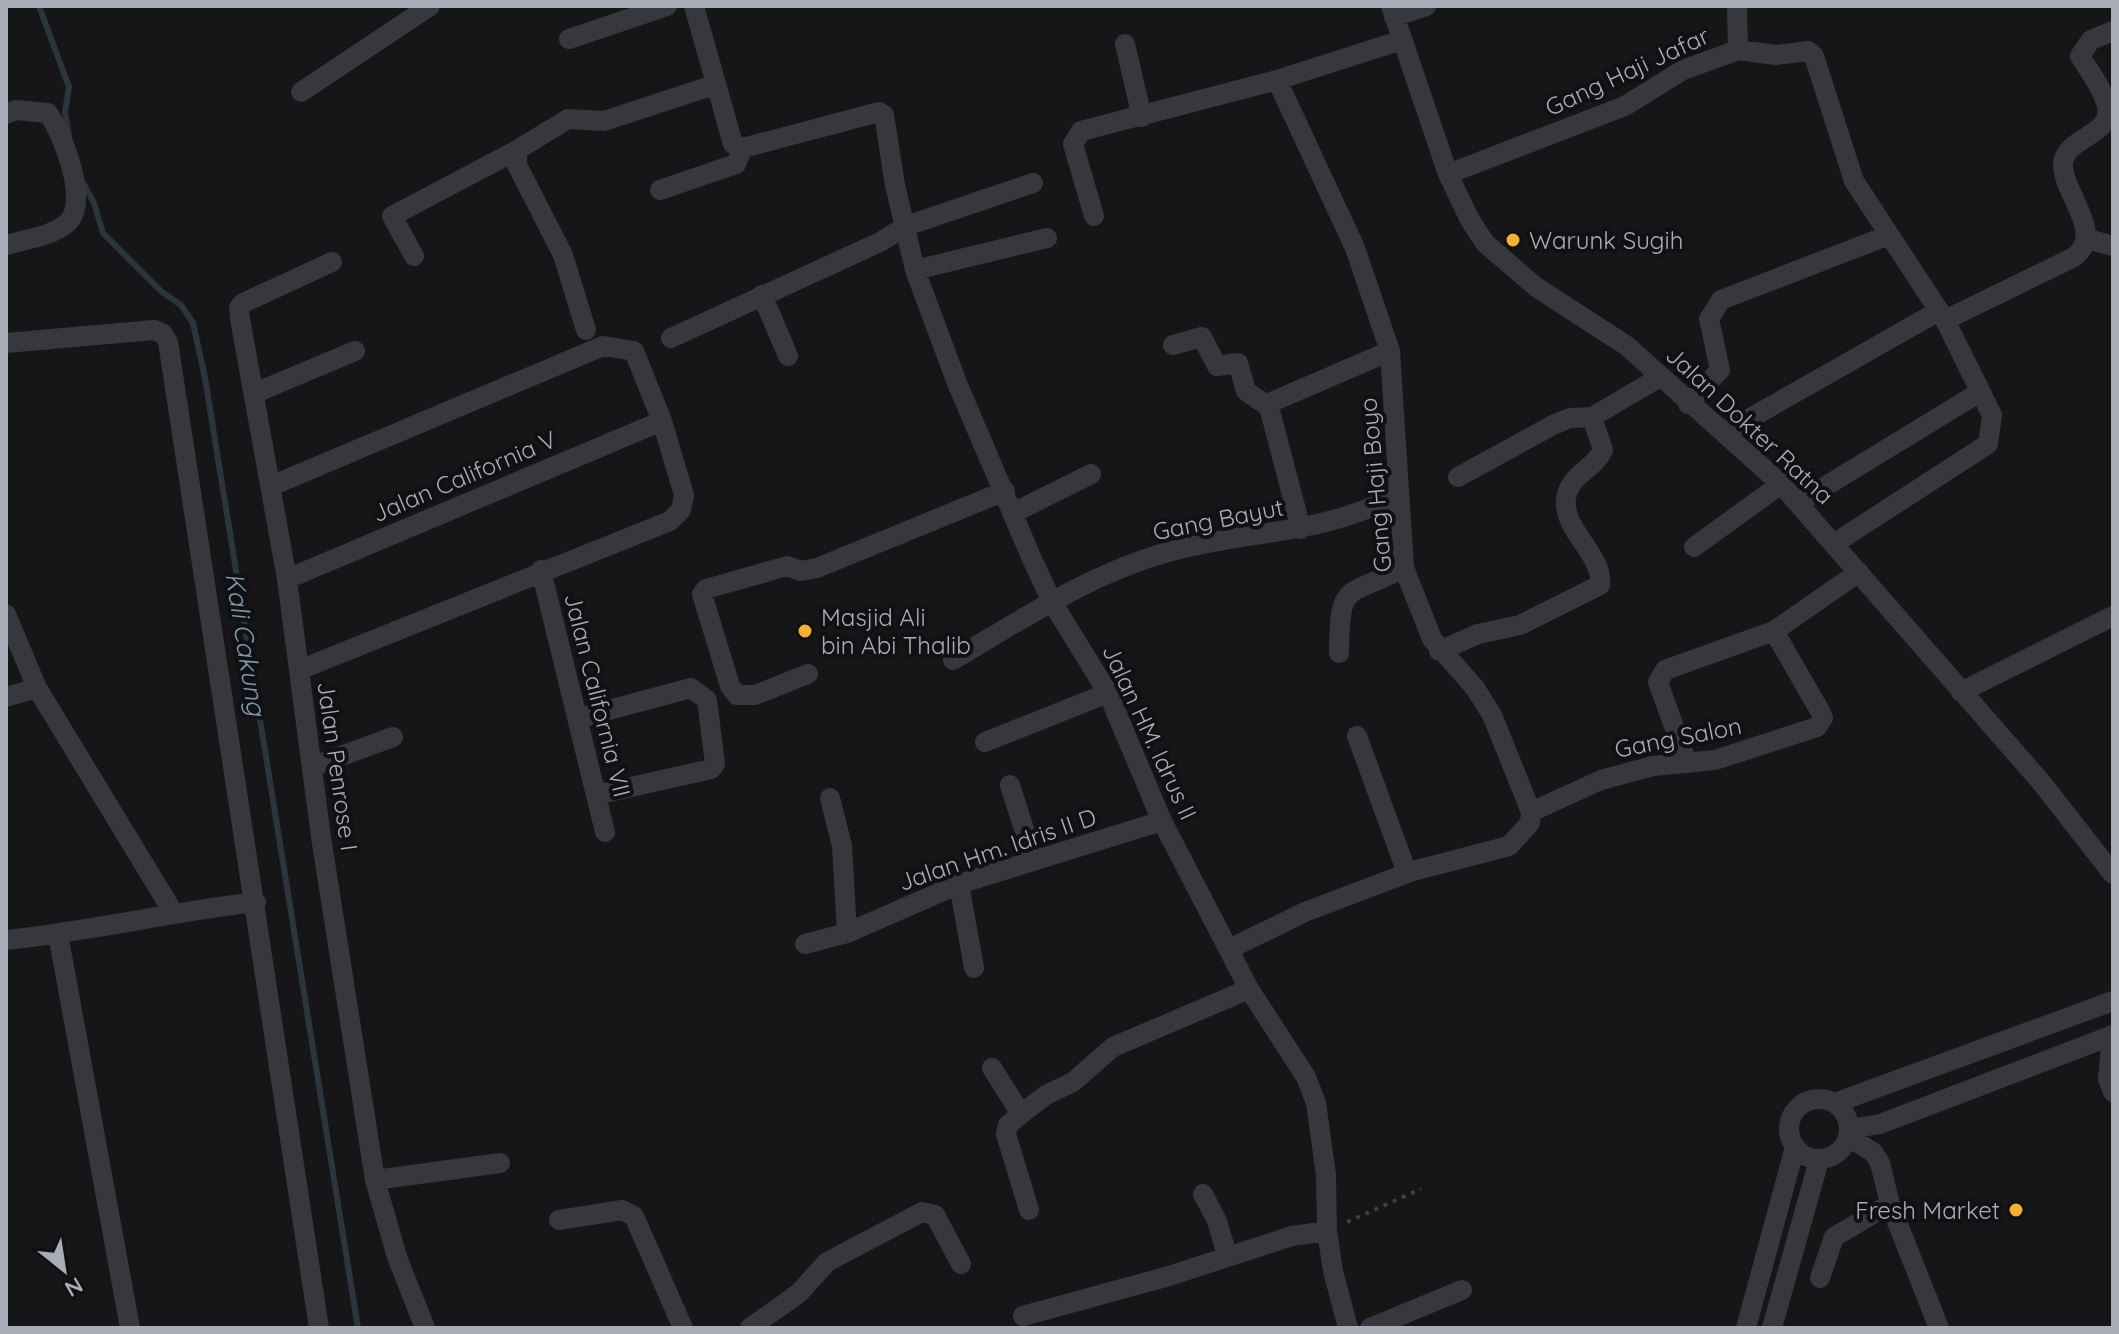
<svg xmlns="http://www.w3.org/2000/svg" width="2119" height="1334" font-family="Quicksand,sans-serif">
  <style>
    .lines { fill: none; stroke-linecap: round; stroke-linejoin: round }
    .stream { stroke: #2c353c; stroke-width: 6 }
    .path { stroke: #3d3f44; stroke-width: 4; stroke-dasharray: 4 6; stroke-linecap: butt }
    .minor { stroke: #37383d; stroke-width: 20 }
    .poi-dot { fill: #f2b134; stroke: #111113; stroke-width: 3 }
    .labels { text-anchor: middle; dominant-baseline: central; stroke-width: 8; stroke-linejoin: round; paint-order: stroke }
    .street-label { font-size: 24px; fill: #a8adb8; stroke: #111113 }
    .poi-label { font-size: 24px; fill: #a8adb8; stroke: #111113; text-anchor: start }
    .water-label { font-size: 26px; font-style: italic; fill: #7f9bb3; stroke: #111113 }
  </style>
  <rect width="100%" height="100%" fill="#161618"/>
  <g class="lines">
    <path class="stream" d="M39,6L69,87L65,112L69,136
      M82,181L94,203L103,233L162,292L181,305L193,323L205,378L358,1328"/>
    <path class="path" d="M1347,1222L1421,1189"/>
    <path class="minor" d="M694,6L733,144L743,148L879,112L884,115L895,185L915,270L957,383L1032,559L1052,602L1108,693L1162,821L1249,989L1306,1077L1316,1103L1326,1175L1327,1231L1333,1271L1348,1328
      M1391,6L1448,174L1470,220L1485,243L1536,287L1627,346L1781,484L2041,782L2113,874
      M1737,6L1738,50
      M1394,17L1426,6
      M569,39L667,6
      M1125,44L1142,117
      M301,92L430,6
      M6,114L16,110L48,113C63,134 91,205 66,224C50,237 25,239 6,245
      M1448,174L1625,106L1683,70L1738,50L1776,55L1808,51L1814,56L1854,181L1945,320L1992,415L1988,444L1835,543
      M660,190L736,164L743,148
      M1094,216L1073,144L1081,131L1277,80
      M2088,239L2113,246
      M414,256L392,216L517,150
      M332,262L243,303L239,308L240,319L287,579L321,837L375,1180L397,1257L425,1328
      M915,270L1047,238
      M762,295L788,356
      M1945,320L2074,257C2105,234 2065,196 2063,167C2061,137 2114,137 2107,106C2103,89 2089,71 2080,56L2091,40L2113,31
      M586,330L563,255L517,165V150L568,119L604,121L714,85
      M671,338L880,242L906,226L1033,183
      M6,343L154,330L163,334L168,342L319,1328
      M1173,345L1202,337L1217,366L1238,363L1246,391L1269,407L1301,529
      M255,393L355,351
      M1267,404L1390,351
      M1688,404L1720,370L1709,319L1721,300L1889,235
      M1724,433L1937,312
      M1458,477L1553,425L1570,418L1592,417
      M271,486L603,346L634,351L662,421L684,495L681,510L670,521L299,670
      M1798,503L1980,392
      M1013,513L1091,474
      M1694,547L1781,484
      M541,570L605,832
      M287,579L662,421
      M6,614L37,688L173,912
      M1439,651L1478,634L1520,625L1600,585C1604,555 1562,530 1566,499C1569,474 1595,469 1603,450L1592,417L1660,377
      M1339,653C1340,580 1345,598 1404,568
      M953,660C1026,617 1100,567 1184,548C1260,530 1326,533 1397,495
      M808,674L755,695H737L730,686L702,594L706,589L787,566L801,571L817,568L1005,491
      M1961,692L2113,616
      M6,697L37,688
      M579,718L691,688L707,700L715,764L711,769L596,795
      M1357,736L1407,873
      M985,742L1108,693
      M1687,763L1658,682L1665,670L1774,631
      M314,766L393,737
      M1010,785L1034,861
      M830,798L842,846L847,933
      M1531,812L1601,780L1653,766L1715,760L1817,727L1823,718L1820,711L1774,631L1859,572
      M959,884L974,968
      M58,934L130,1328
      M6,940C90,931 172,912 256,902
      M805,944L847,933L959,884L1162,821
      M1231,948L1305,912L1413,871L1509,846L1530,823L1531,812L1492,715L1475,688L1432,639L1404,568L1390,351L1355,248L1277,80L1402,40
      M2112,1035L2108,1079L2113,1092
      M992,1068L1021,1114
      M1789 1129a30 30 0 1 1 60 0a30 30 0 1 1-60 0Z
      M1835,1103L2113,1001
      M1850,1129L1880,1124L2113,1035
      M1848,1137L1873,1152L1880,1163L1890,1204L1939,1328
      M375,1180L500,1163
      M1203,1194L1217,1221L1227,1255
      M1029,1210L1006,1134L1008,1125L1021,1114L1046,1095L1073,1082L1113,1047L1249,989
      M559,1220L622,1210L634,1216L683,1328
      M1820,1278L1834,1237L1890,1204
      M1023,1316L1169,1276L1292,1236L1327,1231
      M750,1328L799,1293L827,1262L922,1212L935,1215L961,1264
      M1370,1328L1462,1290
      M1746,1328L1795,1147
      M1772,1328L1819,1160"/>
  </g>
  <g class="poi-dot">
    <circle cx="1513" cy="240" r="8"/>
    <circle cx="805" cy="631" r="8"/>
    <circle cx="2016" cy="1210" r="8"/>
  </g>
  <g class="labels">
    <g class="street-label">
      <text transform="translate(1627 71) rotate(-25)">Gang Haji Jafar</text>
      <text transform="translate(1750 425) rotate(43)">Jalan Dokter Ratna</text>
      <text transform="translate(464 476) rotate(-23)">Jalan California V</text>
      <text transform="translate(1375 485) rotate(-95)">Gang Haji Boyo</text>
      <text transform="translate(1218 519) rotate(-11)">Gang Bayut</text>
      <text transform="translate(598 695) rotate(76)">Jalan California VII</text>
      <text transform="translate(1150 732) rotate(65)">Jalan HM. Idrus II</text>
      <text transform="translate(1678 737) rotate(-11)">Gang Salon</text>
      <text transform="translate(338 766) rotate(82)">Jalan Penrose I</text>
      <text transform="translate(997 849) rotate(-19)">Jalan Hm. Idris II D</text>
    </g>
    <g class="poi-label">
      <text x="1529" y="240">Warunk Sugih</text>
      <text x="821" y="617">Masjid Ali<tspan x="821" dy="28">bin Abi Thalib</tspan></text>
      <text x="2000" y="1210" text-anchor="end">Fresh Market</text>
    </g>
    <g class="water-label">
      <text transform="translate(246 644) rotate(81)">Kali Cakung</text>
    </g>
  </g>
  <rect width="2119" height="1334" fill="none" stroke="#a8adb8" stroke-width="16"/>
  <g transform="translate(64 1270) rotate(150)" stroke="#111113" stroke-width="6" paint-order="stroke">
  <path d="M0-6L14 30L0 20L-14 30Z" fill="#a8adb8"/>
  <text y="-12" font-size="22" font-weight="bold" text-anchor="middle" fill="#a8adb8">N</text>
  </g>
</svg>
